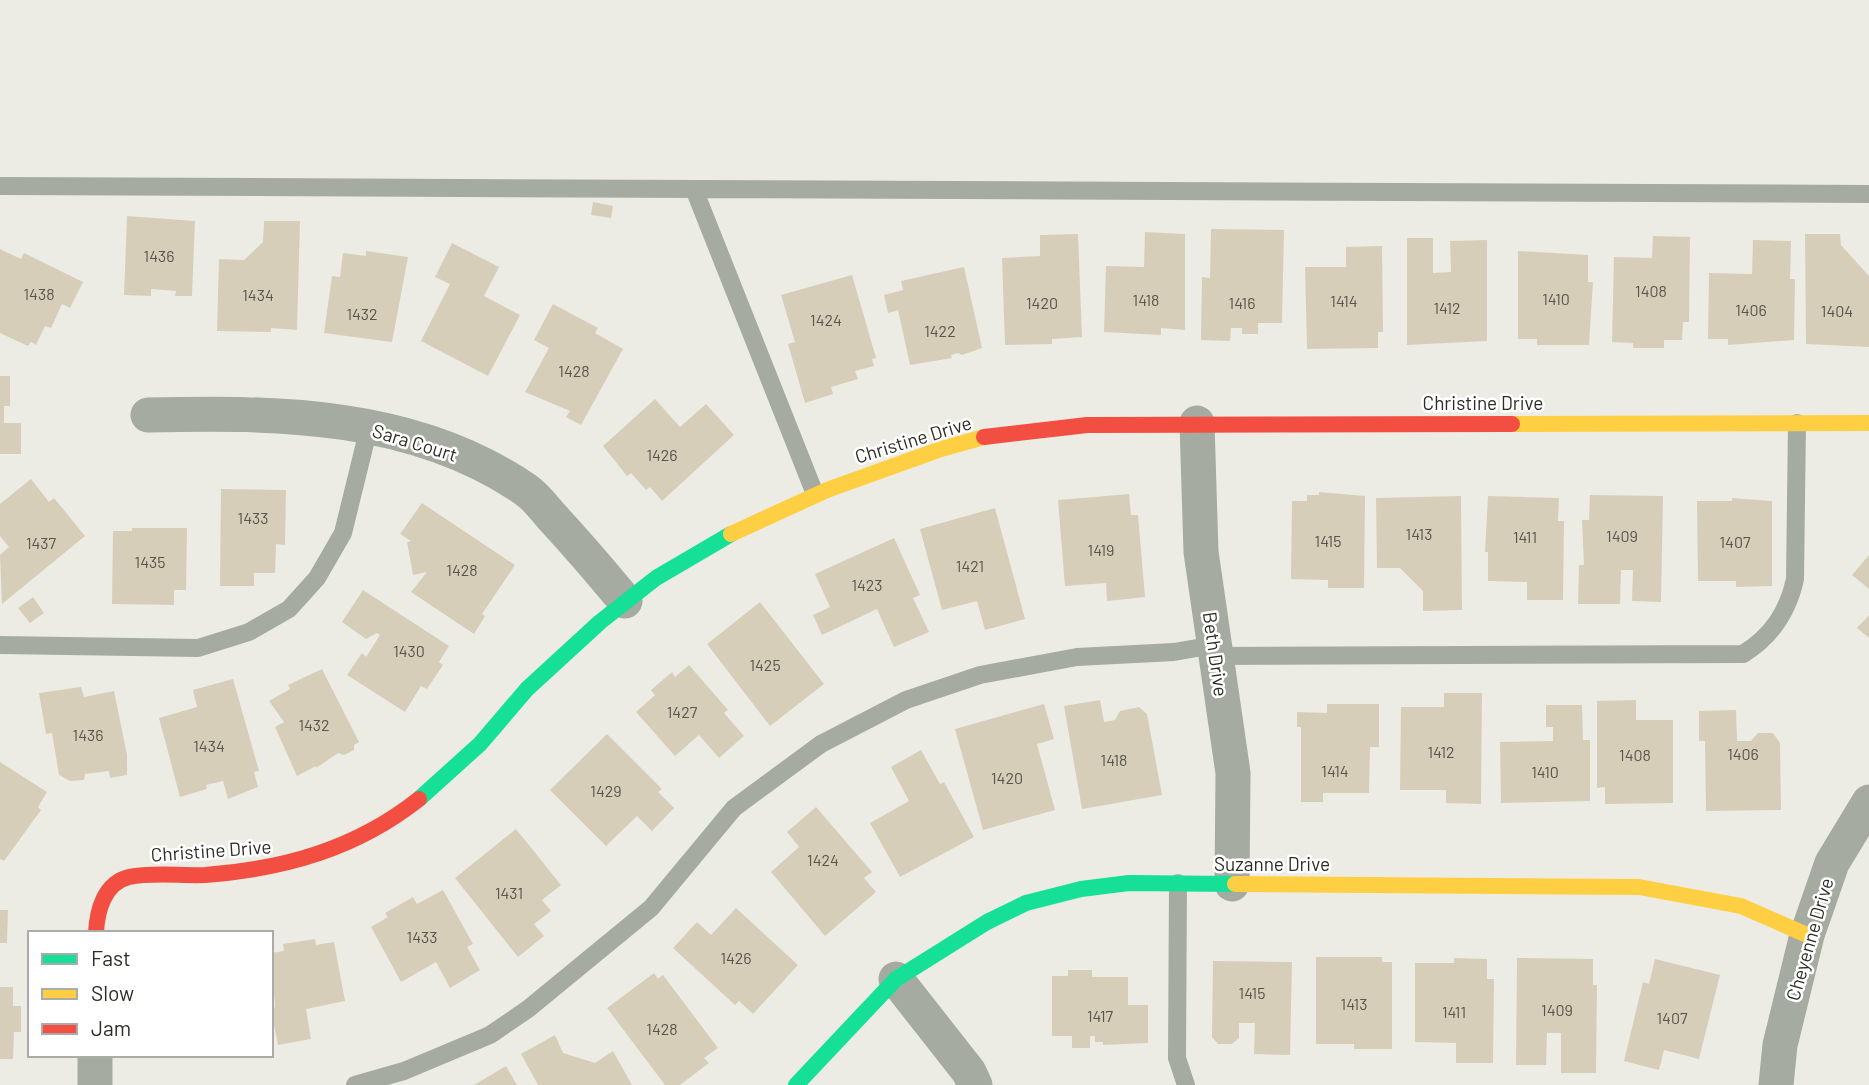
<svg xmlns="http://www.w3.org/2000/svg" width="1869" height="1085" font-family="Barlow,sans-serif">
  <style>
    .building { fill: #d7ceba }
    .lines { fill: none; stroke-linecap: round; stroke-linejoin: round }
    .lane { stroke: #a5aba0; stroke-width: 18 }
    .street { stroke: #a5aba0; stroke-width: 35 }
    .fast { stroke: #16e098; stroke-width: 16 }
    .slow { stroke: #ffcf43; stroke-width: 16 }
    .jam { stroke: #f24e42; stroke-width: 16 }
    .labels { text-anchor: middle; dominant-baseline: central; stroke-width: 5; stroke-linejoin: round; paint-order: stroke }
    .number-label { font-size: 16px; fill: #58554c }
    .street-label { font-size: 19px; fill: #2d2d27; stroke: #fff }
  </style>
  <rect width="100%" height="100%" fill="#ecece4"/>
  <path class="building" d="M593,202L613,206L611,218L591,215Z
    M127,216L195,221L192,296H175L176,291L151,289V296L124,295Z
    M264,221H300L297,330L271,328V332L217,331L219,259L244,260L263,242Z
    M1211,229L1284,230L1282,323H1258V334H1242V328H1231L1230,341L1201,340L1202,277L1210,278Z
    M1145,232L1185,234V330L1161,328V335L1104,332L1106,266L1144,267Z
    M1078,234L1082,337L1052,339V344L1005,345L1002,258L1040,256V235Z
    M1805,234H1840L1841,245L1869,276V347L1806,344Z
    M1653,236L1690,237L1689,322H1683L1682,340H1664V348H1633V343L1612,342L1614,257L1652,258Z
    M1407,238H1433V273L1451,272L1450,241L1487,240V341L1407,345Z
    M1753,240L1791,241L1790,279H1795L1794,340L1728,345V339H1708L1709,273L1752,274Z
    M452,243L499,267L484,296L520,315L488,376L421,341L450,284L435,277Z
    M1382,246L1383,332H1378V348L1307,349L1305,267H1346V247Z
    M0,249L21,259L24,253L83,282L70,308L62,304L51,328L45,326L36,345L31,342L28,346L0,333Z
    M366,251L408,257L392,342L324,333L332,276L340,277L343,253L366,256Z
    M1518,251L1588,255V282H1593L1589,345H1537V339H1518Z
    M964,267L982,348L962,355L958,353L951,355L952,358L910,365L898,310L888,313L884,295L903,290L901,281Z
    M852,275L876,358L872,359L874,366L855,371L858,379L831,387L833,394L805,403L788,344L795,342L781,295Z
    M553,304L598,328L595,333L623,349L581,425L566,417L570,411L525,392L549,348L534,340Z
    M0,376H10V406H4V423H21V454H0Z
    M655,399L680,427L706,404L734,435L662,501L650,487L646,490L631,473L627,476L603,446Z
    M31,479L49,502L54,498L85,536L2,604L0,555L9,547L0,536V504Z
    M221,489L286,490L285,545L276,544L275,573H254V586H220Z
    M1319,492L1365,496L1364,588H1328V580L1291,579L1292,501H1307V495H1319Z
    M1129,494L1131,515H1138L1145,597L1107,601L1106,583L1065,586L1058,500Z
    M1590,495L1663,496L1661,602L1632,601L1633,570H1621L1620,604H1578L1579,565H1584L1582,520H1589Z
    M1461,496L1462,610L1423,611V591L1400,568H1377L1376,498Z
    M1488,496L1559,498L1558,521H1564L1563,600H1527V582L1488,581V552H1485Z
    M1732,498L1772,501V586L1736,587V581H1698L1697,501H1732Z
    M422,503L515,565L482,614L485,616L474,634L411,592L427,572L413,575L407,542L411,541L400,534Z
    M995,508L1025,619L985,630L977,601L942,610L920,529Z
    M132,528H187L186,590H174V605L112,604L113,531H132Z
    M894,538L920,595L913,598L929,632L894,647L877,609L822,635L813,615L830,607L815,574Z
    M1869,555V589L1852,575Z
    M363,590L449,646L439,662L443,665L427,689L421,686L405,712L347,675L362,653L366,657L380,635L377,633L366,639L342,622Z
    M33,597L44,613L30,623L18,608Z
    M760,602L824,684L770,726L707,644Z
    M1869,615V638L1857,628Z
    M689,665L728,710L724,713L744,736L719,758L699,735L675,756L636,712L655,695L651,690L672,672L675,677Z
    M322,669L359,742L354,745V750L344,755L338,753L316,768V766L297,776L275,727L284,722L269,701L290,689L288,685Z
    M233,679L259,771L254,772L258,787L228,799L223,781L206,785L207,789L180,797L159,718L197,707L193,690Z
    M81,687L84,697L114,691L127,755V775L110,778L109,771L85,774L84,780L70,781L59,775L52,733L46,734L39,693Z
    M1444,693H1482L1481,804L1446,803V790H1400L1401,707H1444Z
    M1100,700L1104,722L1115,720L1120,711L1139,707L1147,714L1162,795L1082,809L1064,706Z
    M1636,700V720H1673V803L1605,804V787L1597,788V701Z
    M1044,704L1054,739L1037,744L1055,810L983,830L955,729Z
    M1327,704H1379V747H1370L1369,793H1323V802H1301V727H1297V712L1327,713Z
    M1546,705H1582L1583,740H1590V801L1501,803L1500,742L1553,741V727H1546Z
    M1736,710L1737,741H1751L1758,733H1773L1780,743L1781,810L1706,811L1705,741H1699V711Z
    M607,734L662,789L658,792L674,808L652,831L637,816L606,846L550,790Z
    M921,750L940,784L944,782L974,837L900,877L870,823L909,801L891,767Z
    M0,762L47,792L38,807L41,810L4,861L0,859Z
    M816,807L872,872L864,878L876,892L825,936L771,872L799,847L787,832Z
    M516,829L561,885L542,900L551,911L534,924L544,936L518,957L455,878Z
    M443,890L473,944L467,947L480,970L450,988L436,962L401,982L371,927L388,917L385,913L413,897L417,904Z
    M736,908L798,965L753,1014L739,1001L735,1005L673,948L697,922L711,935Z
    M0,910H8L7,943H0Z
    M315,939L316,945L334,942L345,1001L306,1009L311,1039L278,1045L271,1010L275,1007L271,953L284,951L283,944Z
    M1316,957H1382V962H1392V1049H1354V1044H1316Z
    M1454,958L1487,959V979H1494L1493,1063H1456V1043L1415,1042V963H1454Z
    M1517,958L1593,959V985H1597L1596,1073H1561V1033H1547L1546,1065H1516Z
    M1655,959L1720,975L1699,1059L1664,1050L1659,1070L1624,1061L1643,982L1649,984Z
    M1213,961L1292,962L1290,1055L1254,1054L1255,1023H1239V1038L1232,1044H1218L1212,1037Z
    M1068,970H1092V977H1128V1005H1148V1043L1103,1045V1042H1095V1036H1090V1048H1072V1036H1052V976H1068Z
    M654,973L658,979L663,975L718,1048L704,1058L709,1063L680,1085H665L607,1008Z
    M0,987H13V1006H21V1032H14L13,1059H0Z
    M555,1035L563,1053L595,1063L613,1051L632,1085H538L521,1054Z
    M506,1066L517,1085H474Z"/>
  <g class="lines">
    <path class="lane" d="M0,186L1869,194
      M694,189L815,494
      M0,645L198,648L249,632L289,609L317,578L343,533L369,427
      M1216,656L1743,654C1772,636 1788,612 1795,579L1797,423
      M1178,883L1177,1058L1186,1085
      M355,1085L404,1071L490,1035L528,1009L651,908L734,808L821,744L906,700L980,675L1077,657L1174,652L1214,645"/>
    <path class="street" d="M148,415C277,412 415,413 526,490C536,497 544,508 552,517C577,544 601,572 625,601
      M1197,423L1201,552L1233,773L1232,884
      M896,979L969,1072L975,1085
      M95,1085V1055
      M1776,1085L1780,1045L1807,935L1832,863L1869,802"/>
    <path class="fast" d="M419,799L480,744L527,689L600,622L656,578L731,534
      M796,1085L896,979L987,922L1026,903L1081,889L1129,883L1235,884"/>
    <path class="slow" d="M1512,424L1869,423
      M731,534L827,490L941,449L984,437
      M1235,884L1639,887L1741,906L1807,935"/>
    <path class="jam" d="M984,437L1087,425L1512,424
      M96,933C97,911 104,883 129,877C152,872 181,876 205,875C284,869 356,849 419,799"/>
  </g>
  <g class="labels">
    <g class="number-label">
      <text x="159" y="255">1436</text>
      <text x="1651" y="290">1408</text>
      <text x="39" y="293">1438</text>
      <text x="258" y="294">1434</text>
      <text x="1556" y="298">1410</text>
      <text x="1146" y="299">1418</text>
      <text x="1344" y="300">1414</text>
      <text x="1042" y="302">1420</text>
      <text x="1242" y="302">1416</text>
      <text x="1447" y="307">1412</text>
      <text x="1751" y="309">1406</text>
      <text x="1837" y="310">1404</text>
      <text x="362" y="313">1432</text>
      <text x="826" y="319">1424</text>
      <text x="940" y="330">1422</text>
      <text x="574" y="370">1428</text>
      <text x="662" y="454">1426</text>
      <text x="253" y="517">1433</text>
      <text x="1419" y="533">1413</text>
      <text x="1622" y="535">1409</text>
      <text x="1525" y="536">1411</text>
      <text x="1328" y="540">1415</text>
      <text x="1735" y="541">1407</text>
      <text x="41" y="542">1437</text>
      <text x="1101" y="549">1419</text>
      <text x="150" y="561">1435</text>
      <text x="970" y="565">1421</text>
      <text x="462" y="569">1428</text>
      <text x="867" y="584">1423</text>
      <text x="409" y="650">1430</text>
      <text x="765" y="664">1425</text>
      <text x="682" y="711">1427</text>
      <text x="314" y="724">1432</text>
      <text x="88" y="734">1436</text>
      <text x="209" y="745">1434</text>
      <text x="1441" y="751">1412</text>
      <text x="1743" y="753">1406</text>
      <text x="1635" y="754">1408</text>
      <text x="1114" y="759">1418</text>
      <text x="1335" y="770">1414</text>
      <text x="1545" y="771">1410</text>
      <text x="1007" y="777">1420</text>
      <text x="606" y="790">1429</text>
      <text x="823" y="859">1424</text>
      <text x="509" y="892">1431</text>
      <text x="422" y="936">1433</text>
      <text x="736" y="957">1426</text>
      <text x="1252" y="992">1415</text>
      <text x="1354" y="1003">1413</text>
      <text x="1557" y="1009">1409</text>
      <text x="1454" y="1011">1411</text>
      <text x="1100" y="1015">1417</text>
      <text x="1672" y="1017">1407</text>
      <text x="662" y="1028">1428</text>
    </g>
    <g class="street-label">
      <text x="1483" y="402">Christine Drive</text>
      <text transform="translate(913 439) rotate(-17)">Christine Drive</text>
      <text transform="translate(415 442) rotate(17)">Sara Court</text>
      <text transform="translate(1216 654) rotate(82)">Beth Drive</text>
      <text transform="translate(211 850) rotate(-4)">Christine Drive</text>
      <text x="1272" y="863">Suzanne Drive</text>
      <text transform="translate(1809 939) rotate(-74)">Cheyenne Drive</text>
    </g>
  </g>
  <rect x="28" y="931" width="245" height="126" fill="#ffffff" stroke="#ababa9" stroke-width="2"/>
  <rect x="42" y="954" width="35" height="10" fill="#16e098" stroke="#ababa9" stroke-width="2"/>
  <text x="91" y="966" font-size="21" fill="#2d2d27">Fast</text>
  <rect x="42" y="989" width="35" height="10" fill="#ffcf43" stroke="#ababa9" stroke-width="2"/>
  <text x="91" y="1001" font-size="21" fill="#2d2d27">Slow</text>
  <rect x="42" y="1024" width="35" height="10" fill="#f24e42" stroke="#ababa9" stroke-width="2"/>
  <text x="91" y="1036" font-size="21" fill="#2d2d27">Jam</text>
</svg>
